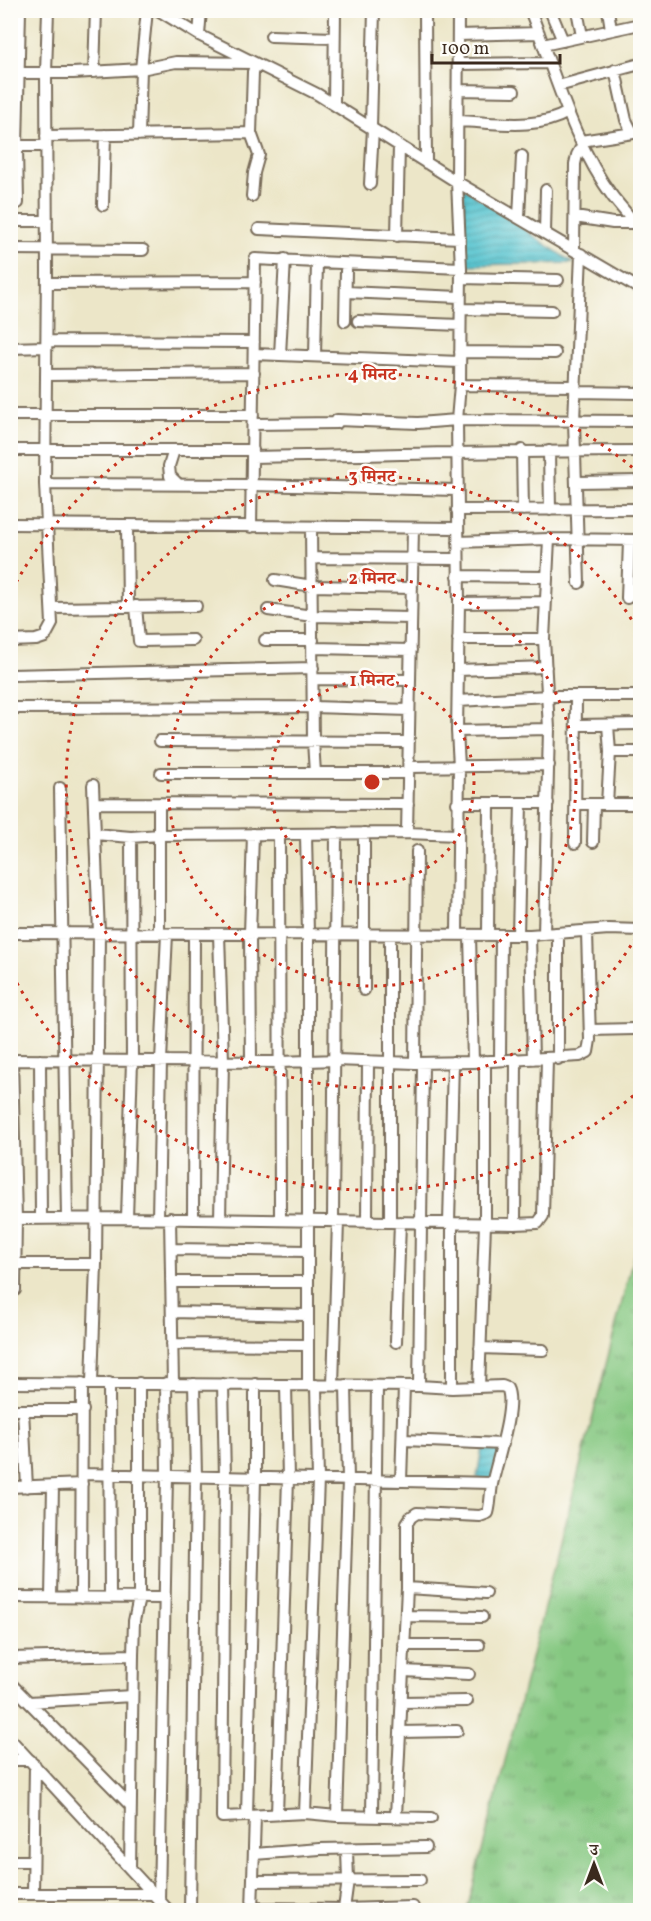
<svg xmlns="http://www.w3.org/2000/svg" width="651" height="1921" font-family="Vollkorn,'Noto Serif Devanagari',serif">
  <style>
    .grass { fill: url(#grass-tufts); stroke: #60784f; stroke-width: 1.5 }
    .water { fill: url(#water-rules); stroke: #4a7877; stroke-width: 1.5 }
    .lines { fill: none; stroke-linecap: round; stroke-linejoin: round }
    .minor-casing { stroke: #796c5a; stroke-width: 14 }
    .minor { stroke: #fff; stroke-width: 10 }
    .ring { fill: none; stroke: #c8321e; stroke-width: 3; stroke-dasharray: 3 6 }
    .centre { fill: #c8321e; stroke: #fdfcf7; stroke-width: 3 }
    .ring-label { font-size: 18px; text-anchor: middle; font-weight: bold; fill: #c8321e; stroke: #fdfcf7; stroke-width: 5; stroke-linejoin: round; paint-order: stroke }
  </style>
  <defs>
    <pattern id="grass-tufts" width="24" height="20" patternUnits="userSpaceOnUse" patternTransform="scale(1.5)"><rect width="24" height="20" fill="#84c780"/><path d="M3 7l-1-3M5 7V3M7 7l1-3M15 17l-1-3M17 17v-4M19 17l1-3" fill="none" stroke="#6da268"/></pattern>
    <pattern id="water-rules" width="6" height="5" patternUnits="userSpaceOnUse" patternTransform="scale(1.5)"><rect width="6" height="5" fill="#58c5d0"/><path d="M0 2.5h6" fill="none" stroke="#4aa0a8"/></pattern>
  </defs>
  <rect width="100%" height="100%" fill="#fdfcf7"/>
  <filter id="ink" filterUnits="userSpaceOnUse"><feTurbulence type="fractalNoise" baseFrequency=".0167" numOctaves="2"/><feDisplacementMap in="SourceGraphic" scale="12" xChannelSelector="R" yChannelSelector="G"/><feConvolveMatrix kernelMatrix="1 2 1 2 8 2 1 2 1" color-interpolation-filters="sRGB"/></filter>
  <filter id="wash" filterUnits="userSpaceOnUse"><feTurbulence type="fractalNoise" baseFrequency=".008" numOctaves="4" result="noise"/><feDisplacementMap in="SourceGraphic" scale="24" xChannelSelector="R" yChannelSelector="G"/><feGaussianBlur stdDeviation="1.35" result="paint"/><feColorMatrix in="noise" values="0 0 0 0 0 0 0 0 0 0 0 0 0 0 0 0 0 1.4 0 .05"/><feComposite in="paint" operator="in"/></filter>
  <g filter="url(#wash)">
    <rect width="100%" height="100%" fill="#ece6c8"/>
    <path class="grass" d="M640,1231V1910H467Z"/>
    <path class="water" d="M464,188L573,263L463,265Z
      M483,1442L505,1447L494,1482L477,1478Z"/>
  </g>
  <g filter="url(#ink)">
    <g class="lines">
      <g class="minor-casing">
        <path id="minor" d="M158,10L199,35L317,94L457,182L640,289
          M425,10L426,163
          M530,10C555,73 573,143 613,197C622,208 631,219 640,229
          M550,10L563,41
          M577,10L582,36
          M608,10L611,29
          M199,35L201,10
          M458,35L539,33
          M271,36L334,38
          M543,45L640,24
          M458,64L550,63
          M615,70L626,120L632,132
          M94,72L96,10
          M10,73H73L141,69L176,62L252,63
          M558,86L640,64
          M458,90L514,91
          M334,104L335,10
          M458,121C494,122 536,131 568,112
          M371,127L374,10
          M139,135L141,69L147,10
          M46,136L251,133
          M581,141L640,132
          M11,146H46
          M370,184L373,129
          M252,196L254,173L259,155L251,133L253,72L256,64
          M18,203L17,146L20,10
          M103,205L105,135
          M519,217L522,156
          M575,217L613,223H635
          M10,221H47
          M259,229L460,238
          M545,233L546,190
          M397,236L399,146
          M10,249L143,250
          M574,250L575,164L577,155L583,144
          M461,278L558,280
          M47,283L255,282
          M346,292L460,297
          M460,309L552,311
          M345,321L346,270
          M358,321L460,325
          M47,341L254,342
          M10,348L46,347
          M460,352L555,353
          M254,354L460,362
          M280,355L285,259
          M315,356L317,262L461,268
          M46,375L254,373
          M460,385L575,386
          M575,392L640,393
          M10,415H253
          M337,420L418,423L457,420L640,421
          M253,424L337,423
          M10,450H253
          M174,450L169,466L170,476L179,485
          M522,450L523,510
          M549,451L550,510
          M252,457C382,455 511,451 640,451
          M576,482L640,481
          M45,484L252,485L457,490
          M457,510L640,509
          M10,524L457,528
          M127,526L128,606
          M251,527L255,259L317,262
          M311,527L313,741L315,773
          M458,542L549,539L640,540
          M312,558L458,559
          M458,576L546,577
          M275,580L312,586L412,588
          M579,583L574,421L581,254
          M627,598L629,541
          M459,603L546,602
          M136,606L139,641L193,640
          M52,608L196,606
          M268,610L313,616L411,618
          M458,639H544
          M265,640H313
          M10,641L36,640L45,637L52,624L45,484L47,270L46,73L48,10
          M313,648L411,650
          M458,670L546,667
          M10,675L313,668
          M313,679L410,680
          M458,701L548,696H640
          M10,708L313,707L409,710
          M577,725L640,724
          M457,731L549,729
          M160,741L409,742
          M610,752H640
          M409,767L549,765
          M161,773H408
          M60,788L67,1218
          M94,803L408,804
          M457,803H548
          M159,804V933
          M575,804H640
          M607,804L610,752L608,725
          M364,833V990
          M407,833L413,528
          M95,834L131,837L159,835L407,833L457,835
          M279,834L280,1220
          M306,834L308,934V1385
          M593,842L594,804
          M575,843L576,696
          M10,933L530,935L609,929L640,930
          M558,933V1059
          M219,934L223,1061L220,1219
          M544,934L549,729L544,639L549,539
          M390,935V1222
          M457,935L459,766L457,731L459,603L457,420L460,385L461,268L457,182L458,10
          M470,935L473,1062
          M488,935L489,803
          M518,935L521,803
          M530,935L533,1059
          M590,1030L634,1029
          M10,1060L280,1062L336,1060L415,1063L473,1062L580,1056L588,1052L590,1040L587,932
          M12,1060L16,1219L15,1290
          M40,1060L41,1218
          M251,1060L250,934L253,834
          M500,1060L501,935
          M415,1063L417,851
          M127,1218L132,1061L131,837
          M158,1218L161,1061L167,934
          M170,1218L173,1383
          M16,1219L127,1218L515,1224L538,1223L543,1216L547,1059
          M193,1219L194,934
          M333,1221L336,833
          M367,1222L368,1061
          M449,1223L453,1062
          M515,1224L516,1059
          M171,1249L307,1251
          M11,1264H96
          M171,1282H307
          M172,1312L307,1315
          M396,1342L400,1222
          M172,1344L308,1345
          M480,1348L543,1350
          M10,1383L419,1386L452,1388L502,1386L507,1388C516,1405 497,1461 493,1480C490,1491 491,1503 488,1513L480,1516L417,1513L411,1517L407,1523V1588L396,1816
          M92,1383L96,1264L99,933L93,785
          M109,1383L110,1598
          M223,1384L225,1477L222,1817L247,1816
          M255,1384V1479L247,1816L305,1813L337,1816L431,1818
          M333,1385L338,1221
          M419,1386L423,1063
          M479,1387L485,1224V1061
          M452,1388V1223
          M10,1410H83
          M23,1410L27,1487
          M403,1440L503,1444
          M82,1474L492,1483
          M401,1481L404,1386
          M10,1487L82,1484
          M407,1588L486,1593
          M10,1597L165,1598
          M51,1597L53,1486
          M81,1598L82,1383
          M406,1616L482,1617
          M404,1645H479
          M133,1655L134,1621L139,1598V1383
          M10,1658L133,1655L130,1869
          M403,1671L469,1674
          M10,1683L131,1806
          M29,1702L132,1696
          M402,1702L467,1701
          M400,1732L457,1731
          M10,1739L168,1910
          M10,1760H30
          M305,1813L318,1480L316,1385
          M277,1814L288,1479L286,1385
          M337,1816L348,1480L346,1385
          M372,1817L377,1386
          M254,1854L320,1849L426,1847
          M10,1861H33
          M253,1881L420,1880
          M10,1894H153
          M33,1894L35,1765
          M159,1901L167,1476L166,1383
          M252,1908L344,1909L413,1907
          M344,1909L348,1880L347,1850
          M190,1910L196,1476L194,1384
          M252,1910L255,1816"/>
      </g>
      <use href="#minor" class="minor"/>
    </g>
  </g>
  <g class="ring">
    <circle cx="372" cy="782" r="102"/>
    <circle cx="372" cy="782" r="204"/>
    <path d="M640 930A306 306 0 1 1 640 634"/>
    <path d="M640 1090A408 408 0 0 1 12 974M12 590A408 408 0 0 1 640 474"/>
  </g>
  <circle cx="372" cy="782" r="9" class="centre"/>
  <g class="ring-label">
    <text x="372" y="380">4 मिनट</text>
    <text x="372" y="482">3 मिनट</text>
    <text x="372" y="584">2 मिनट</text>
    <text x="372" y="686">1 मिनट</text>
  </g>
  <rect width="651" height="1921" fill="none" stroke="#fdfcf7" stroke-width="36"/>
  <g transform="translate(594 1864)" stroke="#fdfcf7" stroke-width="4.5" paint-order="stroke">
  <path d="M0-4.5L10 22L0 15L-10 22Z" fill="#3b2a1e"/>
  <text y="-9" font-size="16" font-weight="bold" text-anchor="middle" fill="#3b2a1e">उ</text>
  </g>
  <path d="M432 54v9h128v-9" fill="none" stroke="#3b2a1e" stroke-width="3"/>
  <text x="441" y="54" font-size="18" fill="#3b2a1e" stroke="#fdfcf7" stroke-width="4.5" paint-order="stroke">100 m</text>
</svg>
